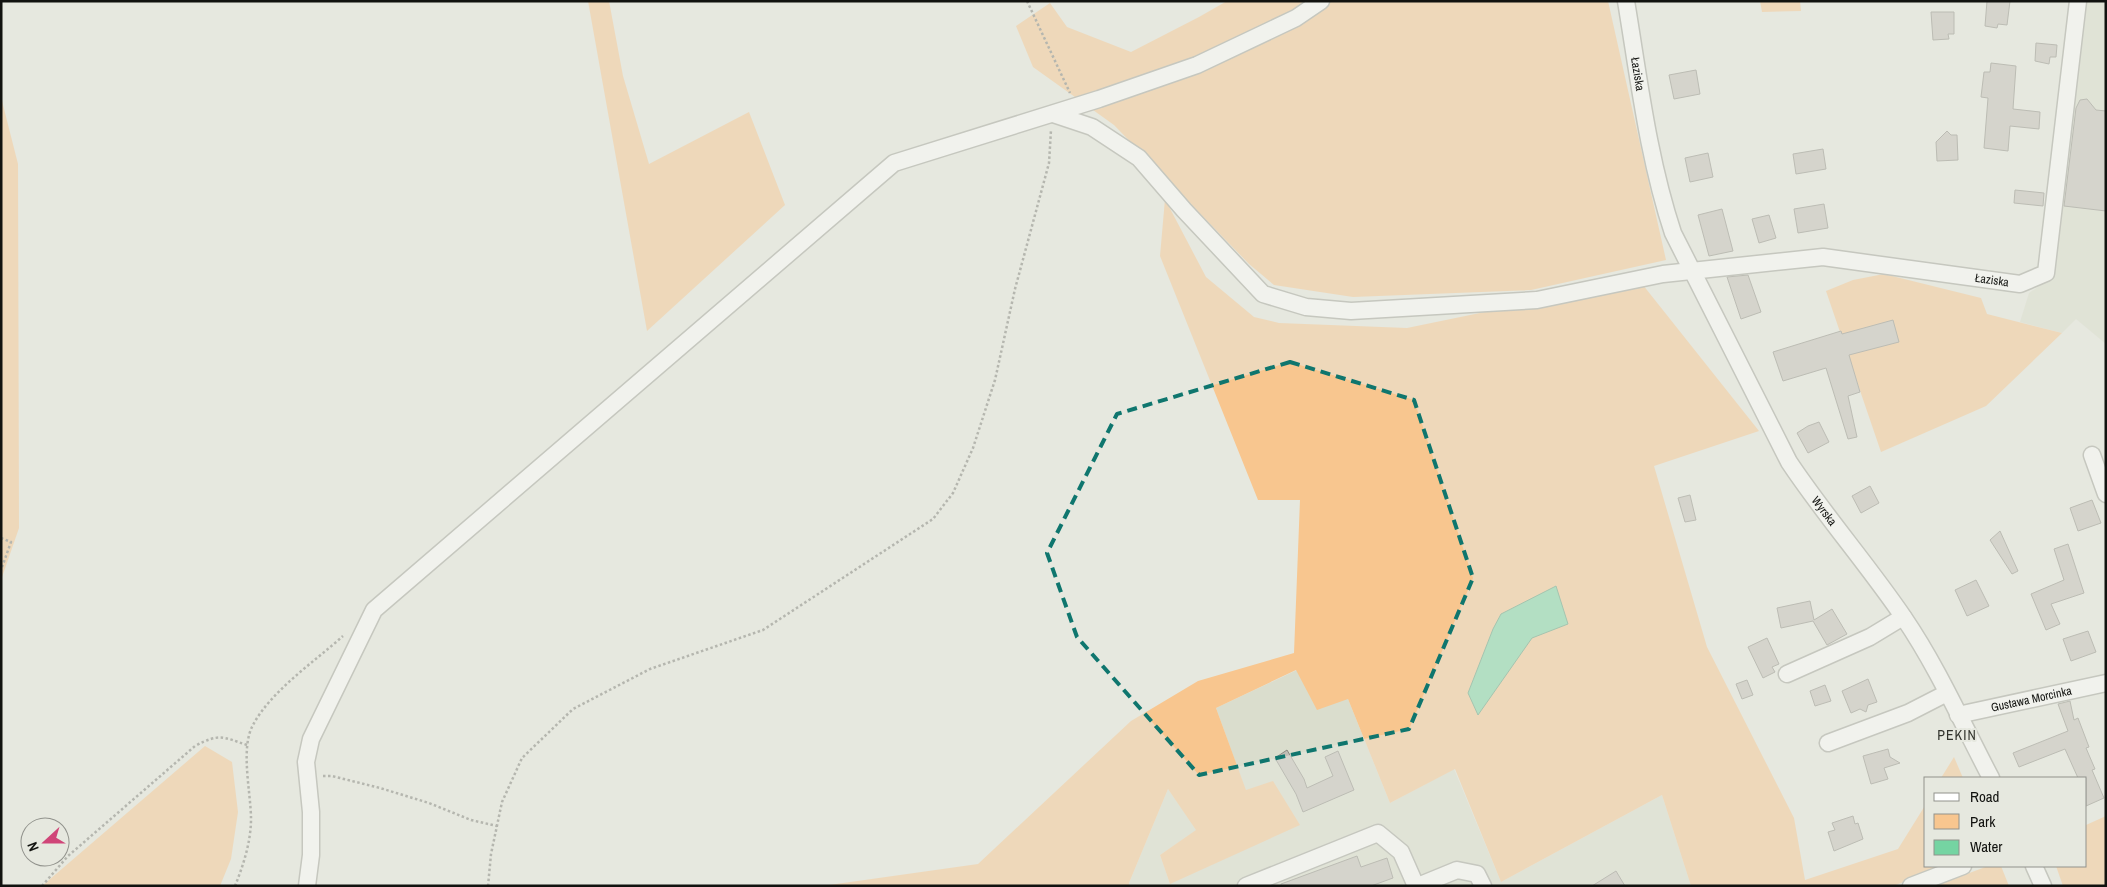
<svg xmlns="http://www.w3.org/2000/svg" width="2107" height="887" font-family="'Archivo Narrow',sans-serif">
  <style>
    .built { fill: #daddcd }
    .green { fill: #f8c68f }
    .water { fill: #75d4a2; stroke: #579a76 }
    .building { fill: #c0bdb5; stroke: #8a8881 }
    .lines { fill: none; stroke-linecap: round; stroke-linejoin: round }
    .minor-casing { stroke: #9fa199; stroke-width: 19 }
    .path { stroke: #7a7b75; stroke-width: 2.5; stroke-dasharray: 2.5 2.5; stroke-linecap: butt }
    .minor { stroke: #fff; stroke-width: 16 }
    .marked { fill: none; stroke: #0f766e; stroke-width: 4; stroke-dasharray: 10 6; stroke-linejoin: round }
    .labels { text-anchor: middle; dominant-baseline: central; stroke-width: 4; stroke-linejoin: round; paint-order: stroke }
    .street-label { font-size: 12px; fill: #11120f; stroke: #e6e8df }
    .neighbourhood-label { font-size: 14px; letter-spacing: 1px; fill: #32332d; stroke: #e6e8df }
  </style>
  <rect width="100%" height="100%" fill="#e6e8df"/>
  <path class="built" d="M2069,1H2106V344L2076,319L2062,333L2020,322L2029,293L2054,276Z
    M1297,670L1348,699L1390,803L1454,769L1501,882L1662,795L1691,886H1129V883L1168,789L1197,830L1160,855L1170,884L1246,791L1216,708Z"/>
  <path class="green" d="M588,1H609L623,76L649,164L749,112L785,205L647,331Z
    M1227,1H1608L1666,260L1531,290L1353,297L1274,285L1249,264L1114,125L1033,67L1016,26L1050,3L1067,27L1131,52L1199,17Z
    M1760,1H1800L1801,11L1762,12Z
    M1,97L18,164L19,528L1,580Z
    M1165,199L1206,277L1254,317L1279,323L1407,328L1639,280L1759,431L1654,466L1707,647L1794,818L1805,880L1898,849L1926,804V866H1947L1893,886H1691L1662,795L1501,882L1455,769L1390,803L1348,699L1317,710L1296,670L1216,708L1246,790L1273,781L1300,825L1170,884L1160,855L1196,830L1168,789L1129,883V886H822L978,864L1131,721L1198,681L1294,653L1300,500H1258L1160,256Z
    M1884,274L1981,298L1987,314L2062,333L1986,406L1881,452L1826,291L1853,280Z
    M205,746L232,762L238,812L231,859L220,886H42Z
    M1954,757L1963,778H1941Z
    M2106,816V886H2063L2056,866H2086V825Z
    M1988,866H2001L2009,886H1935Z"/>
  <path class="water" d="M1556,586L1568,624L1532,638L1478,715L1468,693L1493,629L1501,614Z"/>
  <path class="building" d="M1987,1H2010L2007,25L1998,24L1997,28L1985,26Z
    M1931,12H1954V34H1948L1949,39L1933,40Z
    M2036,43L2057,45L2056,57H2050L2049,64L2035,61Z
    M1991,63L2016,66L2013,109L2040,112L2039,129L2010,126L2008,151L1984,148L1988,98L1981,97L1984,72H1990Z
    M1696,70L1700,94L1674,99L1669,75Z
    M2087,99L2096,110L2106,111V211L2064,206L2076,108L2080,100Z
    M1947,131L1951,135H1957L1958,160L1937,161L1936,142Z
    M1823,149L1826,169L1796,174L1793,154Z
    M1708,153L1713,177L1690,182L1685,158Z
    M2015,190L2044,193L2043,206L2014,203Z
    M1824,204L1828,228L1798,233L1794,209Z
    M1722,209L1733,251L1709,256L1698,215Z
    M1769,215L1776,238L1759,243L1752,219Z
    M1748,275L1761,312L1741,319L1727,277Z
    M1893,320L1899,342L1849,355L1860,392L1848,396L1857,437L1848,439L1826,368L1783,381L1773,352L1841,331L1842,334Z
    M1819,422L1829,442L1808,453L1797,433L1808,426Z
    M1870,486L1879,503L1861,513L1852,496Z
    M1690,495L1696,520L1685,522L1678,498Z
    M2092,500L2101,523L2078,531L2070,508Z
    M2000,531L2018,571L2012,574L1990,540Z
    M2068,544L2084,593L2051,604L2060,624L2046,630L2031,594L2064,580L2054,549Z
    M1976,580L1989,606L1967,616L1955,590Z
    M1810,601L1814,620L1832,609L1847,634L1827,645L1813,621L1781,628L1777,608Z
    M2088,631L2096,652L2071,661L2063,639Z
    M1767,638L1779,664L1772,667L1775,672L1763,678L1748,647Z
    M1868,679L1877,702L1868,705L1866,712L1860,709L1851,713L1842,691Z
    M1747,680L1753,695L1742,699L1736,684Z
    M1825,685L1831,701L1815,706L1810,691Z
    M2070,701L2074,720L2078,718L2089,747L2086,748L2095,769L2092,770L2104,798L2086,806V778H2078L2065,749L2019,767L2013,753L2068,731L2058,704Z
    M1888,749L1890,757L1900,763L1884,768L1888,779L1871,784L1863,756Z
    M1287,750L1304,779L1307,788L1333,776L1325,757L1338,751L1354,790L1303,812L1296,794L1275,758Z
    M1853,816L1855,824L1858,823L1863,839L1834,851L1828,832L1835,830L1832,823Z
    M1357,856L1361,867L1387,858L1393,878L1371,886H1281V884Z
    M1616,871L1625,886H1592Z"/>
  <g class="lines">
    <g class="minor-casing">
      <g id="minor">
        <path id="s1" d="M1626,1C1639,79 1648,158 1673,233L1789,462C1825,516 1868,565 1904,618C1938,668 1963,725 1991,778"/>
        <path id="s2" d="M1053,114L1092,127L1139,158L1184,210L1263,294L1306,307L1351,311L1537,300L1663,274L1823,257L2020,284L2046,273L2078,1"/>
        <path d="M2092,455L2106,494"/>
        <path d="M1787,674L1870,637L1903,617"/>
        <path id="s3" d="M1958,715L2106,683"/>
        <path d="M1828,743L1908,713L1947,693"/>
        <path d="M2034,866L2043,886"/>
        <path d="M307,886L311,855V812L306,762L311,739L374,610L894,163L1099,99L1197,65L1296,18L1321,1"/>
        <path d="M1246,886L1378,833L1401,852L1416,886"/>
        <path d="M1418,886L1457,870L1477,874L1483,886"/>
        <path d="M1911,886L1963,866"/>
      </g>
    </g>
    <path class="path" d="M1027,1L1070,93
      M1,538L11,542L1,570
      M323,776H332L380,788L429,803L471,820L497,826
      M42,886L68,856L195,746C219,733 223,737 247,745
      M235,886C243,866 251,842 251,819C251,793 240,748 253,725C271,691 314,662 343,636
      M488,886L491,854L502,802L522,758L573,709L650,669L763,630L933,519L953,493L973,448L995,380L1015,289L1049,163L1051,130"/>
    <use href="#minor" class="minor"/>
  </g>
  <path d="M0 0H2107V887H0ZM1290,362L1414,400L1473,578L1409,729L1199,775L1077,637L1047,553L1117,414Z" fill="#e6e8df" fill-opacity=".55" fill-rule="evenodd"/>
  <path class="marked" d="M1290,362L1414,400L1473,578L1409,729L1199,775L1077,637L1047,553L1117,414Z"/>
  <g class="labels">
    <g class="street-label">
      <text stroke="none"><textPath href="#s1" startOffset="74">Łaziska</textPath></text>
      <text stroke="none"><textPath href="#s2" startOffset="1018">Łaziska</textPath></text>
      <text stroke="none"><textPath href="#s1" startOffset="554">Wyrska</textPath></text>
      <text stroke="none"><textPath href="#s3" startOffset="75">Gustawa Morcinka</textPath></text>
    </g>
    <g class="neighbourhood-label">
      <text x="1957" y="735">PEKIN</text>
    </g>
  </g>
  <rect width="2107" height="887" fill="none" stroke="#11120f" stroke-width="5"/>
  <rect x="1924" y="777" width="162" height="90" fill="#e6e8df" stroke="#91928c"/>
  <rect x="1934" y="793" width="25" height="8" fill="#ffffff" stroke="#91928c"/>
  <text x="1970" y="802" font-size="15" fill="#11120f">Road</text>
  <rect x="1934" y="814" width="25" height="15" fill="#f8c68f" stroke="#91928c"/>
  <text x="1970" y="827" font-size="15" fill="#11120f">Park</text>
  <rect x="1934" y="840" width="25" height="15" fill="#75d4a2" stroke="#91928c"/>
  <text x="1970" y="852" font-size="15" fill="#11120f">Water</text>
  <g transform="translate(45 842) rotate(249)"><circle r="24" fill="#e6e8df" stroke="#91928c"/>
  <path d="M0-4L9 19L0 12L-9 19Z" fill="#d04578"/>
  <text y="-8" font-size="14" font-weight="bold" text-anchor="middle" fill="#11120f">N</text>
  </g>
</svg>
